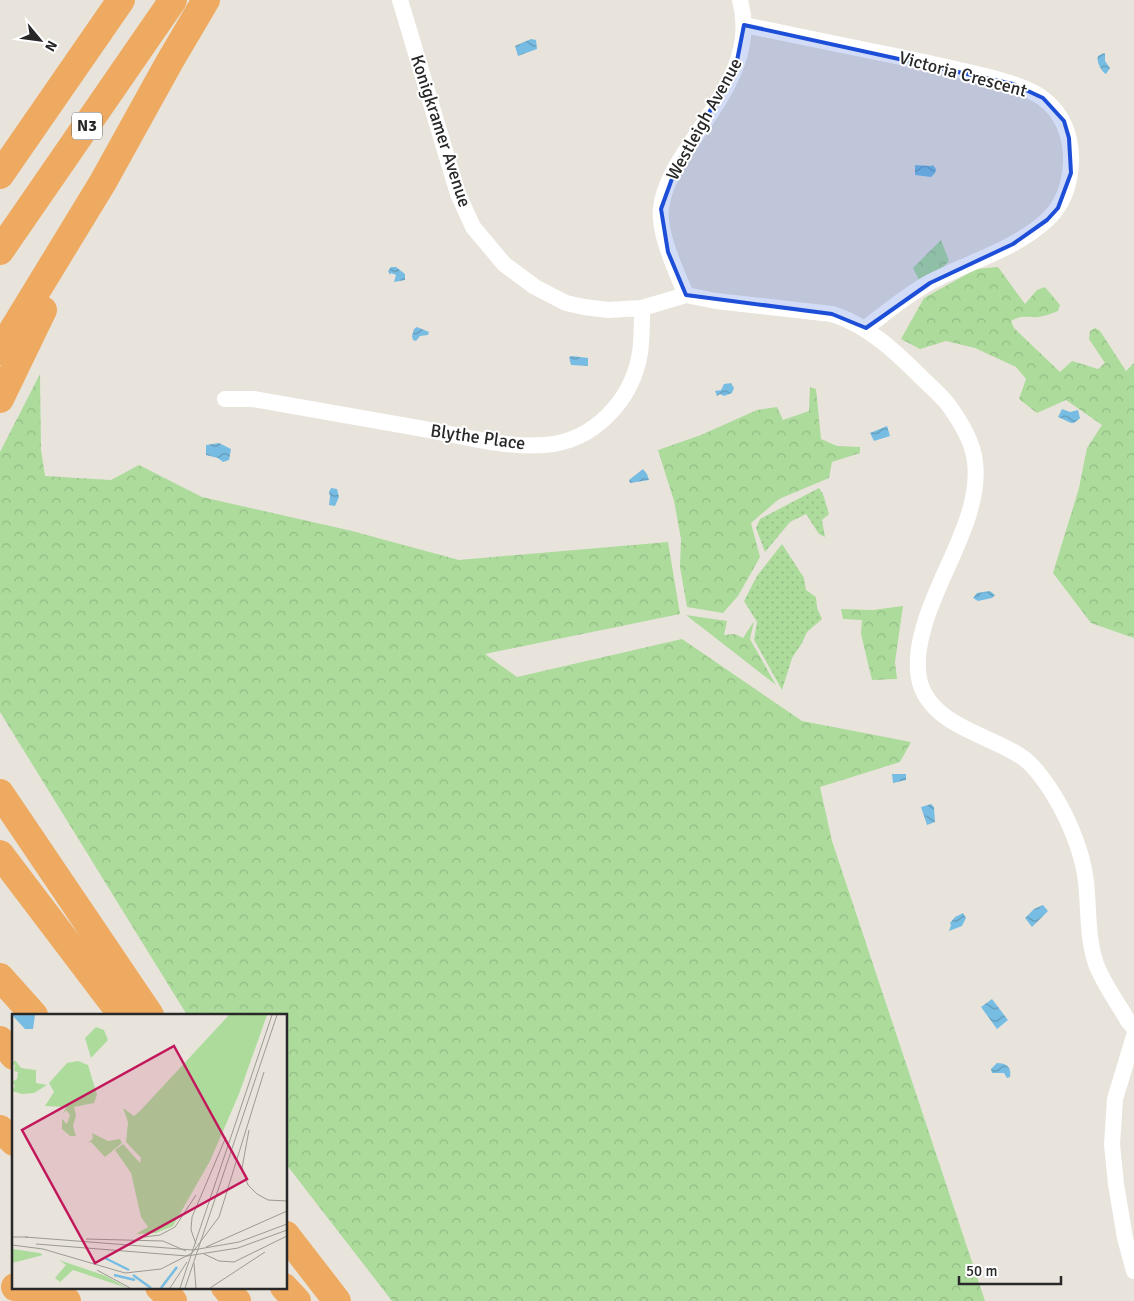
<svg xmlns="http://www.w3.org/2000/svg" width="1134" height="1301" font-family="Signika,sans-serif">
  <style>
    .grass { fill: url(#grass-dots) }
    .forest { fill: url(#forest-crowns) }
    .water { fill: url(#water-waves) }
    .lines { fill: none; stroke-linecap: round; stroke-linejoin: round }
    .street { stroke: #fff; stroke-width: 16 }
    .highway { stroke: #eeaa60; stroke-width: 28 }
    .marked { fill: #1d4ed8; fill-opacity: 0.2; stroke: #1d4ed8; stroke-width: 4; stroke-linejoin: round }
    .labels { text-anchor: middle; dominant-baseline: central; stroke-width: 4; stroke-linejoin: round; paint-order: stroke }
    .shield { fill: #fff; stroke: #686868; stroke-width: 1 }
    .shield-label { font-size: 16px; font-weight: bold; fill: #282828 }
    .street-label { font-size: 18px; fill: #282828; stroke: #fff }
    .inset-river { fill: none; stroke: #77bce2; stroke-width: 2.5 }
    .inset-road { fill: none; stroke: #9c9993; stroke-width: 1 }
    .view { fill: #c2185b; fill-opacity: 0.15; stroke: #c2185b; stroke-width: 2.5 }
    .inset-edge { fill: none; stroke: #282828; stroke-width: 2.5 }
  </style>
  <defs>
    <pattern id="grass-dots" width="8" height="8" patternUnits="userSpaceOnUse" patternTransform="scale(1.25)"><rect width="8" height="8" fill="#acdb9c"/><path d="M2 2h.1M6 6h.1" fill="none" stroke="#94bc86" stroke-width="1.8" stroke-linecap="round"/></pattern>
    <pattern id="forest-crowns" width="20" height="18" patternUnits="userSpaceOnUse" patternTransform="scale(1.25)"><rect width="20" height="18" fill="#acdb9c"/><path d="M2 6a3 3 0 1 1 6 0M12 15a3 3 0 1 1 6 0" fill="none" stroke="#94bc86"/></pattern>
    <pattern id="water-waves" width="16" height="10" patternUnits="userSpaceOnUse" patternTransform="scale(1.25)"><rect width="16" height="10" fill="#77bce2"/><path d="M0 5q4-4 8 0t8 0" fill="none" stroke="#6299b7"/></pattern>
  </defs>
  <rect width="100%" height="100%" fill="#e9e4db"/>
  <path class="grass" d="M819,488L823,494L829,514L822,520L825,537L819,534L806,514L790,522L765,552L756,528L760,519Z
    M782,544L804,578L806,590L816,597L817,608L822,619L807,632L802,643L792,658L782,690L754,640L757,622L744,601L757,576Z"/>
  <path class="forest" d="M941,240L949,261L935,275L920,282L913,268Z
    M998,267L1025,304L1037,290L1045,287L1060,305L1058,311C1052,313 1045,316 1038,317C1026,318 1023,314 1011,321L1014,328L1060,372L1072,361L1098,369L1105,363L1089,339L1090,331L1095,328L1100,331L1126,371L1134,363V638L1091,623L1053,573L1079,488L1087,448L1102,425L1066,400L1037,413L1019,399L1026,379L1016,367L975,348L946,341L920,349L901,339L924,298L976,269Z
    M40,374L41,450L45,476L111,480L139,465L202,497L352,531L459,560L668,542L680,614L485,654L517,677L682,639L802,721L911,742L900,762L820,787L832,841L985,1301H392L286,1164V1015H187L0,712V452Z
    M810,387L816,389L821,439L837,446L860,447V453L832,462L829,478L779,499L751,523L760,557L738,596L723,613L687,607L680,567L681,539L674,501L658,450L701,435L757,410L777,407L783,420L809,411Z
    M903,606L895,662L897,679L872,680L861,634L862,620L843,619L841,609L873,610Z
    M686,615L727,621L724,635L735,634L743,638L754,621L750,639L776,685Z"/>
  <path class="water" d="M531,39L536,40L537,49L518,56L515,46Z
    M1104,53L1105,54V61L1110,68L1106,74C1101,71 1096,61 1098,56Z
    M915,165L931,166L933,165L936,169L935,173L931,177L915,175Z
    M391,267H396L405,274V280L394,282L396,275L391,273L390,275L388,271Z
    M417,327L429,332L428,335L420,336L416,341L413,340L412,336L414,329Z
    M572,356L588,358V366L571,365L569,357Z
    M731,383L734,388L732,393L724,396L720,394L717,396L715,391L721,390L724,384Z
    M1062,409L1070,412L1078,410L1080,418L1074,423H1071L1058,417Z
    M887,426L890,436L874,441L870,433Z
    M219,443L231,449L229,460L223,462L218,458L206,455V445Z
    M643,469L647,474L649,480L630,483L629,480Z
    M331,488L337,489L339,497L335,506L329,505L330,496L329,492Z
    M990,591L995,595L992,598L978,601L973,598L977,593Z
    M892,774H906V780L893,783Z
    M931,804L934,807L935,822L927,825L921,807Z
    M1043,905L1048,911L1032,927L1025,918L1034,909Z
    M963,913L966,918L962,926L949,931L951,925L950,923L955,917Z
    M992,999L1008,1020L997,1029L981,1007Z
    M997,1063C1006,1063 1012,1067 1010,1077L1007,1078L1004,1073H992L991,1069Z"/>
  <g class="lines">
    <path class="street" d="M400,0L458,194L473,227L504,264L535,287L566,303L584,307L608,310L642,308L686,295L716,301L832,314C868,325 897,353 923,379C932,388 943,397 950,407C961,423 973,442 975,462C982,517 936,577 923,630C918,648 915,668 921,686C936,727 990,735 1022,757C1035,766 1047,784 1055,797C1070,822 1083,854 1086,882C1089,909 1087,938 1096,964C1103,983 1118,1003 1128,1021L1134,1028
      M744,25C801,37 858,48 915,60C938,65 961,70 985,76C1004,81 1024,86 1041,97C1063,112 1072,137 1071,163C1070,184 1063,205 1047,220C1014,250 969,262 930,282C907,295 886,312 866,328
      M686,295C676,271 658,233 661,208C664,186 675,167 687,149C716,103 756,58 740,0
      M225,399H253C310,409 367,419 424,429C462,436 504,448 544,445C593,442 632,401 640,353C642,338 642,323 642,308
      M1134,1036L1115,1099L1112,1144L1116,1184L1125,1238L1134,1271"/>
    <path class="highway" d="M0,175L121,0
      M0,251L173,0
      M0,351L103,182L170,61L206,0
      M0,399L43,310
      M0,793L150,1015
      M0,854L122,1015
      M0,977L34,1015
      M0,1040L14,1056
      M0,1129L14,1142
      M286,1235L337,1301
      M15,1287L44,1293L67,1301
      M159,1287L173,1301
      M225,1287L237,1301
      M284,1287L297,1301"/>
  </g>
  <path class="marked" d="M744,25L1013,84L1043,98L1064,121L1069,138L1071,173L1058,208L1047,220L1013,244L930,283L866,328L832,314L686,295L668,252L661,209L678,162L735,71Z"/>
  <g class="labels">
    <rect class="shield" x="72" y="112.5" width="30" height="27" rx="4"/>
    <g class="shield-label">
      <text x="87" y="126">N3</text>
    </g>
    <g class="street-label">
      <text transform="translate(963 74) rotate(15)">Victoria Crescent</text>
      <text transform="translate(704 119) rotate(-61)">Westleigh Avenue</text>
      <text transform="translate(441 131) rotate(72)">Konigkramer Avenue</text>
      <text transform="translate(478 437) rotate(8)">Blythe Place</text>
    </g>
  </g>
  <g transform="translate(12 1014)">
    <rect width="275" height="275" fill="#e9e4db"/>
    <path d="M0,235L28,239L31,241L0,249Z" fill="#acdb9c"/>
    <path d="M217,1H255L227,80L198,147L161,212L144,219L124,220L136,213L129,203L119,159L103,136L111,130L128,149L129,144L114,128L116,108L111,94L122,102L128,97ZM84,13L92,16L96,26L79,44L73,24ZM3,46L9,54L24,56V69L35,71L22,79L10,80L0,77L3,72L0,68L5,65L6,58L2,57L3,51L0,50ZM66,47L76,51L85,81L82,89L62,93L64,101L61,112L64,122H58L50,115V105L55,110L58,101L54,96L51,100L54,93L33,92L42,78L37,69L55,49ZM80,119L96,127L108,125L110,129L93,143L79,128L76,129L81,124ZM47,246L94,262L115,274L61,256L48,268L43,264L54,251Z" fill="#acdb9c"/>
    <path d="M0,1H23L21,15H13Z" fill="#77bce2"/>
    <path class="inset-river" d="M93,244L117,256M102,261L123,266M121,261L139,274M149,274L165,253"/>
    <path class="inset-road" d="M237,116L230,154L236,171L245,180L256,186L275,187M0,223H16M13,223L181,236L227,228L275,210M132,223L148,221L163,213L184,181M74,225L151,227L174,237M24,230L175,242L226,234L275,216M184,230L179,216L180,203L214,123M0,231L31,235L113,259L149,255L180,239L207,203L252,58M194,233L275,197M192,240L207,247L222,248L275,222M182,249L184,274M85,256L118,274M158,274L175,248M168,274L260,1M173,274L265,1M198,274L253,238"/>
    <path class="view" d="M162,32L235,165L83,249L10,116Z"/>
    <rect width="275" height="275" class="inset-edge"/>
  </g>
  <g transform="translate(40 40) rotate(119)" stroke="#ffffff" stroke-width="4" paint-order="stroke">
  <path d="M0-4L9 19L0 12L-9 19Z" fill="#282828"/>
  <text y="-8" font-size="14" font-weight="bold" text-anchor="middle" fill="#282828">N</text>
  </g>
  <path d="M959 1276v8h102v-8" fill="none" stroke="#282828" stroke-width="2.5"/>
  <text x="966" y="1276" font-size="15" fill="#282828" stroke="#ffffff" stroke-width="4" paint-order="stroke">50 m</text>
</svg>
